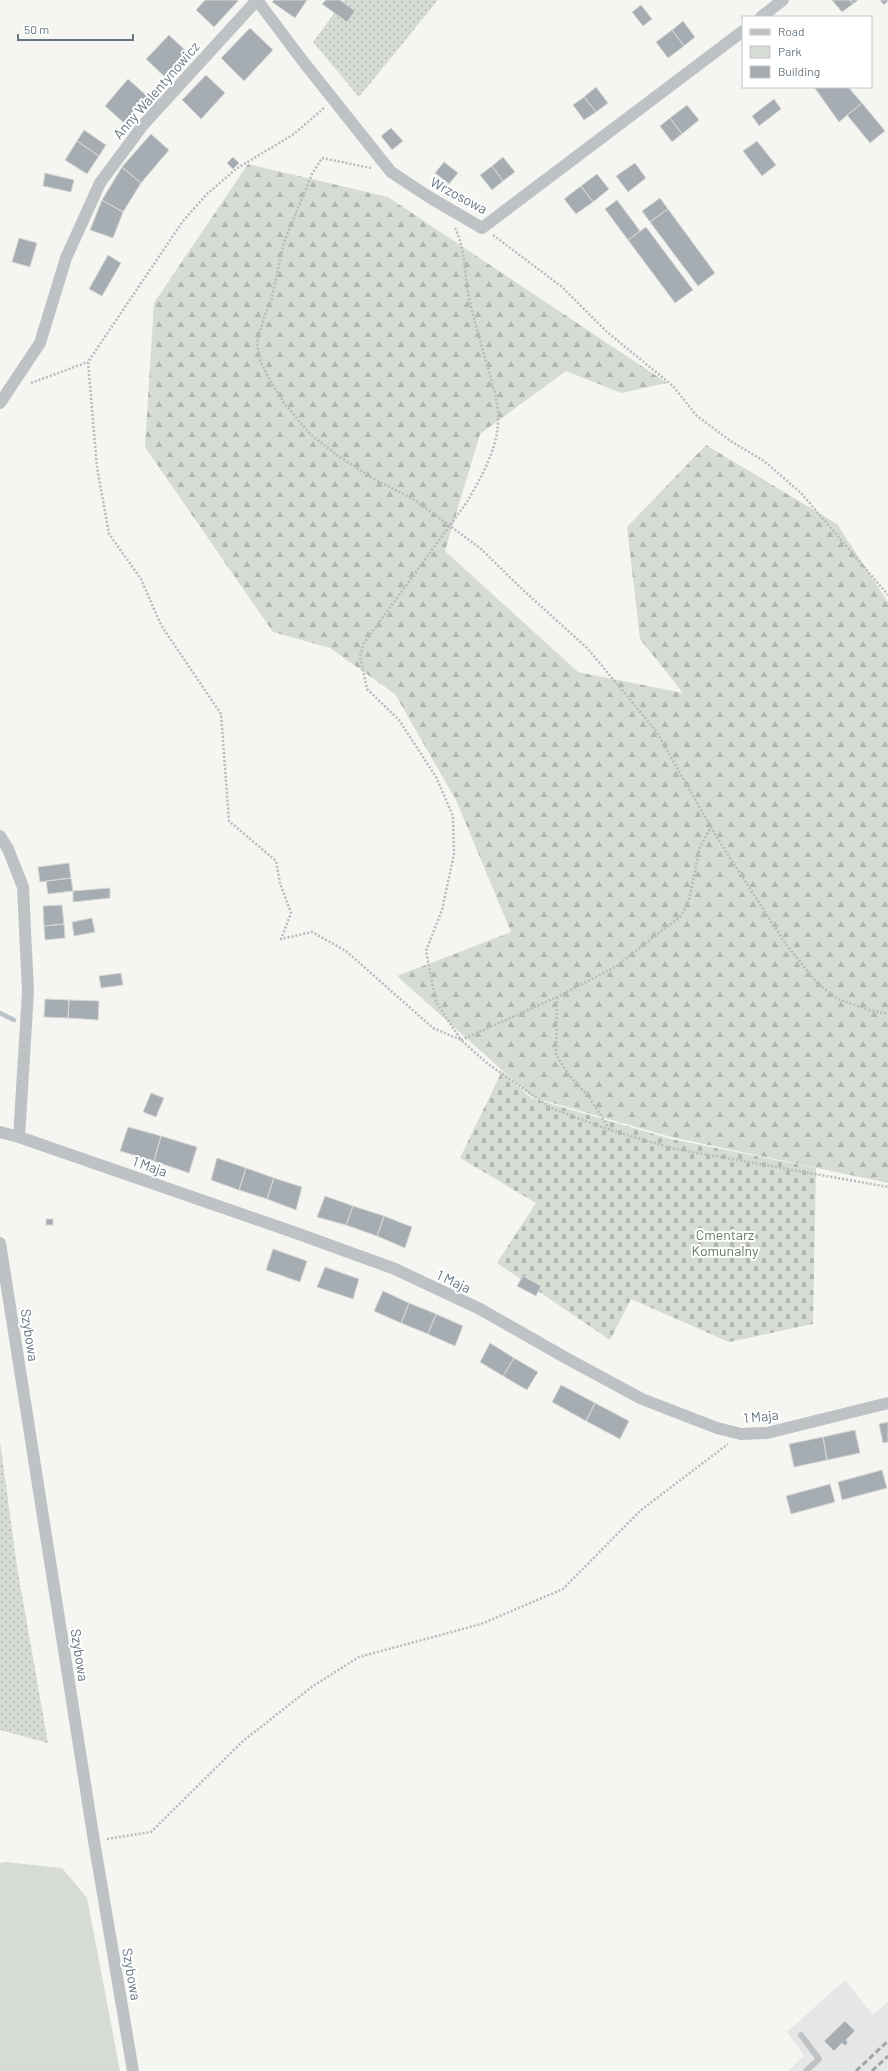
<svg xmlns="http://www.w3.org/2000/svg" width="888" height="2071" font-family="Barlow,sans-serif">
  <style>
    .built { fill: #e5e6e5 }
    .green { fill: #d6dbd3 }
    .forest { fill: url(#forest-firs) }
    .cemetery { fill: url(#cemetery-stones) }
    .garden { fill: url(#garden-dots) }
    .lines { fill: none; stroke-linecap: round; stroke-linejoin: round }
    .stream { stroke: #b7c2c6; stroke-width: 4.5 }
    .building { fill: #a6adb2; stroke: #d6d6d4 }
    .path { stroke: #b8bbbd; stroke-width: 2.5; stroke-dasharray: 2 2; stroke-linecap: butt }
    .lane { stroke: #bec2c5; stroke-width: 6 }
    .street { stroke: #bec2c5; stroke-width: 12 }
    .rail { stroke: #a0a6aa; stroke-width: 3; stroke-dasharray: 6 3; stroke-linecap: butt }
    .labels { text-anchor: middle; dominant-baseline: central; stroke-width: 4; stroke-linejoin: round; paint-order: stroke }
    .street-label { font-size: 14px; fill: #667580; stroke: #fff }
    .park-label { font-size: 14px; fill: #697865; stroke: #fff }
  </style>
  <defs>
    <pattern id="forest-firs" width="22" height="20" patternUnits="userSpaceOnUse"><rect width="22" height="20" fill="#d6dbd3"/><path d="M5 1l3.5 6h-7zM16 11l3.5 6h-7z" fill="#b1b6b0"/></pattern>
    <pattern id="cemetery-stones" width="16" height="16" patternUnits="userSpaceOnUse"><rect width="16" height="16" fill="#d6dbd3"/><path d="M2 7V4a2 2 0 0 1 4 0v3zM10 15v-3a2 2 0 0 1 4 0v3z" fill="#b1b6b0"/></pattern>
    <pattern id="garden-dots" width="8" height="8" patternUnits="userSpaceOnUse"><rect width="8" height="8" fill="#d6dbd3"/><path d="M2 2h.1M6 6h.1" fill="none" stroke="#b1b6b0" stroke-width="1.8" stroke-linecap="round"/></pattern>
  </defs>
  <rect width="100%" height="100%" fill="#f5f5f2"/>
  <path class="built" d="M845,1980L873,2015L888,2002V2071H788L804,2056L787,2032Z"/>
  <path class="green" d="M5,1862L62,1868L87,1898L120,2071H0V1863Z"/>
  <path class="forest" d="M248,164L388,197L667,383L621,393L566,371L480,434L445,551L578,672L683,693L640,639L627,527L706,445L837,524L888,602V1183L671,1137L532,1097L397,976L511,932L456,800L395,694L330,648L273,632L145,447L154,303Z"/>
  <path class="cemetery" d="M502,1071L531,1098L671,1139L816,1168L813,1324L729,1342L631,1299L610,1340L497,1263L536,1203L460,1158Z"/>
  <path class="garden" d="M344,0H438L359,97L313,42Z
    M0,1441L17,1567L48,1743L0,1730Z"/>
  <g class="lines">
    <path class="stream" d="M0,1013L14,1020"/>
  </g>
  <path class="building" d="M205,0H237L238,1L214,27L196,10Z
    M274,0H307L295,18L272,2Z
    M326,0H340L355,11L347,22L322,4Z
    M832,0H850L853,4L842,12Z
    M850,0H858L853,4Z
    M880,0H888V1L884,5Z
    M641,5L652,19L643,26L632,12Z
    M683,21L695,37L684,46L672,30Z
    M250,28L273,50L244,81L221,58Z
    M672,30L684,46L668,58L656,42Z
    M169,35L188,53L166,78L146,59Z
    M206,75L225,93L201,119L182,100Z
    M128,79L148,97L124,123L105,106Z
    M596,87L608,103L596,112L584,97Z
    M814,87H848L862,103L839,122Z
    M584,97L596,112L584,120L573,105Z
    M774,99L781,109L759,126L752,116Z
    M862,103L885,131L870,143L847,115Z
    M687,105L699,120L682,134L670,118Z
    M670,118L682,134L672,142L660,126Z
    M391,128L403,141L392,150L381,136Z
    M84,130L106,145L99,156L77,141Z
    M151,134L169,150L141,183L122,167Z
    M77,141L99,156L87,174L65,160Z
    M757,141L776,165L762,176L743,151Z
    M233,157L239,163L233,169L227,163Z
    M503,157L515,172L503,181L492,166Z
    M444,162L458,173L449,184L435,173Z
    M635,163L646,178L628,192L616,176Z
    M492,166L503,181L492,190L480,175Z
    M122,167L141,183L123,212L102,200Z
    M45,173L74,180L71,192L43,186Z
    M597,174L609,189L593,202L581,186Z
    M581,186L593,202L576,214L564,199Z
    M660,198L668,209L650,222L642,211Z
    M102,200L123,212L113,238L90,230Z
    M617,200L640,231L628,240L605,209Z
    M668,209L715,273L698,286L650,222Z
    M646,227L693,290L675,303L628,240Z
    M19,238L37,243L30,267L12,262Z
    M108,255L121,263L102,296L89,289Z
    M69,863L71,878L40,882L38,867Z
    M71,878L73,891L48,894L46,881Z
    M110,888V898L73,902V891Z
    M62,905L64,924L44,926L43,906Z
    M92,918L95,932L74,936L72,922Z
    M64,924L65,938L45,940L44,926Z
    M121,973L123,985L101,988L99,976Z
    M45,999L69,1000L68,1018L44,1017Z
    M69,1000L99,1001L98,1020L68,1018Z
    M151,1093L164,1098L156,1117L143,1112Z
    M128,1127L161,1136L154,1161L120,1151Z
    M161,1136L197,1147L189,1173L154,1161Z
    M217,1158L246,1168L239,1190L211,1180Z
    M246,1168L274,1178L267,1199L239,1190Z
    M274,1178L302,1187L296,1210L267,1199Z
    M325,1196L353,1206L346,1225L317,1217Z
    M353,1206L384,1216L377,1236L346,1225Z
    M384,1216L412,1227L405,1248L377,1236Z
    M46,1219H53V1225H46Z
    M273,1249L307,1261L300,1282L266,1270Z
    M325,1267L359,1279L353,1299L317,1287Z
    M523,1276L541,1286L536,1296L517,1286Z
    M383,1291L409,1303L401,1323L374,1311Z
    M409,1303L436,1314L428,1334L401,1323Z
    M436,1314L463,1326L455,1346L428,1334Z
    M490,1343L514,1358L503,1376L480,1362Z
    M514,1358L538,1372L527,1390L503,1376Z
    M561,1385L595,1403L586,1421L552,1402Z
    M595,1403L629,1421L620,1439L586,1421Z
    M888,1422V1442L883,1443L879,1424Z
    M855,1430L860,1453L827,1460L823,1437Z
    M823,1437L827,1460L794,1467L789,1444Z
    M882,1470L887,1488L842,1500L838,1482Z
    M830,1484L835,1502L791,1514L786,1496Z
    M845,2021L855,2031L846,2040L848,2042L845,2046L842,2043L834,2051L824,2041Z"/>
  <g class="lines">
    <path class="path" d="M324,108L294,134L236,169L207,194L183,221L88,362L97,467L109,534L141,579L161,625L221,714L229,821L276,861L280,883L291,913L281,939L312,932L346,951L433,1028L461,1040L488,1064L553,1109L610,1130L675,1149L888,1187
      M371,168L322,158L312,174L284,242L271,301L264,317L257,343L260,360L268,377L284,403L310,434L337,455L372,478L413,499L480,548L522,589L588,649L656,731L716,836L785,943L817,983L838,999L869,1010L888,1014
      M455,228C465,247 464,272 468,293C474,322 483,350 491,379C494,390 498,402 498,414C500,445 482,476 467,502L364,643L360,656L367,689L399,720L436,777L453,816L454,854L442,910L426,951L436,1002L461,1040L557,997L615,967L681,916L689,900L700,847L711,827
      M493,235L562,287L607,332L673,386L696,415L729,440L764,461L801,493L888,595
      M31,383L88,362
      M557,997L556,1055L569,1075L589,1097L610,1130
      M107,1839L151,1832L243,1741L313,1686L359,1657L481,1624L563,1589L641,1510L728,1444"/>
    <path class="lane" d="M801,2035L819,2059L806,2071"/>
    <path class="street" d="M257,0L302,60L391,172L429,197L482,228L743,31
      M761,17L783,0
      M0,403L40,343L66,258L100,183L143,125L257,0
      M0,836L8,849L23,887L28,992L19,1137
      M0,1132L19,1137L296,1233L395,1269L480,1309L566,1358L642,1399L717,1428L741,1434L767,1433L888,1403
      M0,1243L94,1841L133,2071"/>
    <path class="rail" d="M856,2071L888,2041
      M872,2071L888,2056"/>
  </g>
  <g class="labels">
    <g class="street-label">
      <text transform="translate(156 90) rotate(-49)">Anny Walentynowicz</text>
      <text transform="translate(459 195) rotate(28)">Wrzosowa</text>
      <text transform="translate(150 1166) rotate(19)">1 Maja</text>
      <text transform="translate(454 1281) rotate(25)">1 Maja</text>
      <text transform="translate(30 1335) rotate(81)">Szybowa</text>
      <text transform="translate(761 1416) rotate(-6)">1 Maja</text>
      <text transform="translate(80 1655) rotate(81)">Szybowa</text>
      <text transform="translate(132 1974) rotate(80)">Szybowa</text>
    </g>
    <g class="park-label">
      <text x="725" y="1234">Cmentarz<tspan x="725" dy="16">Komunalny</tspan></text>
    </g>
  </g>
  <rect x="742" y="16" width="130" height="72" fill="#ffffff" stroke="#c2c8cc"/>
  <rect x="750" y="29" width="20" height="6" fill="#bec2c5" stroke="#c2c8cc"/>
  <text x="778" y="36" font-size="12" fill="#667580">Road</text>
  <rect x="750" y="46" width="20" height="12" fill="#d6dbd3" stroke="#c2c8cc"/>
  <text x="778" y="56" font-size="12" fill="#667580">Park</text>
  <rect x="750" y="66" width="20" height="12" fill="#a6adb2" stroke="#c2c8cc"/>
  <text x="778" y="76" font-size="12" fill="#667580">Building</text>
  <path d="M18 34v6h115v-6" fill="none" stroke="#667580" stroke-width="2"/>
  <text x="24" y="34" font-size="12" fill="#667580" stroke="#ffffff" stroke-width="3" paint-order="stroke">50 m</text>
</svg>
